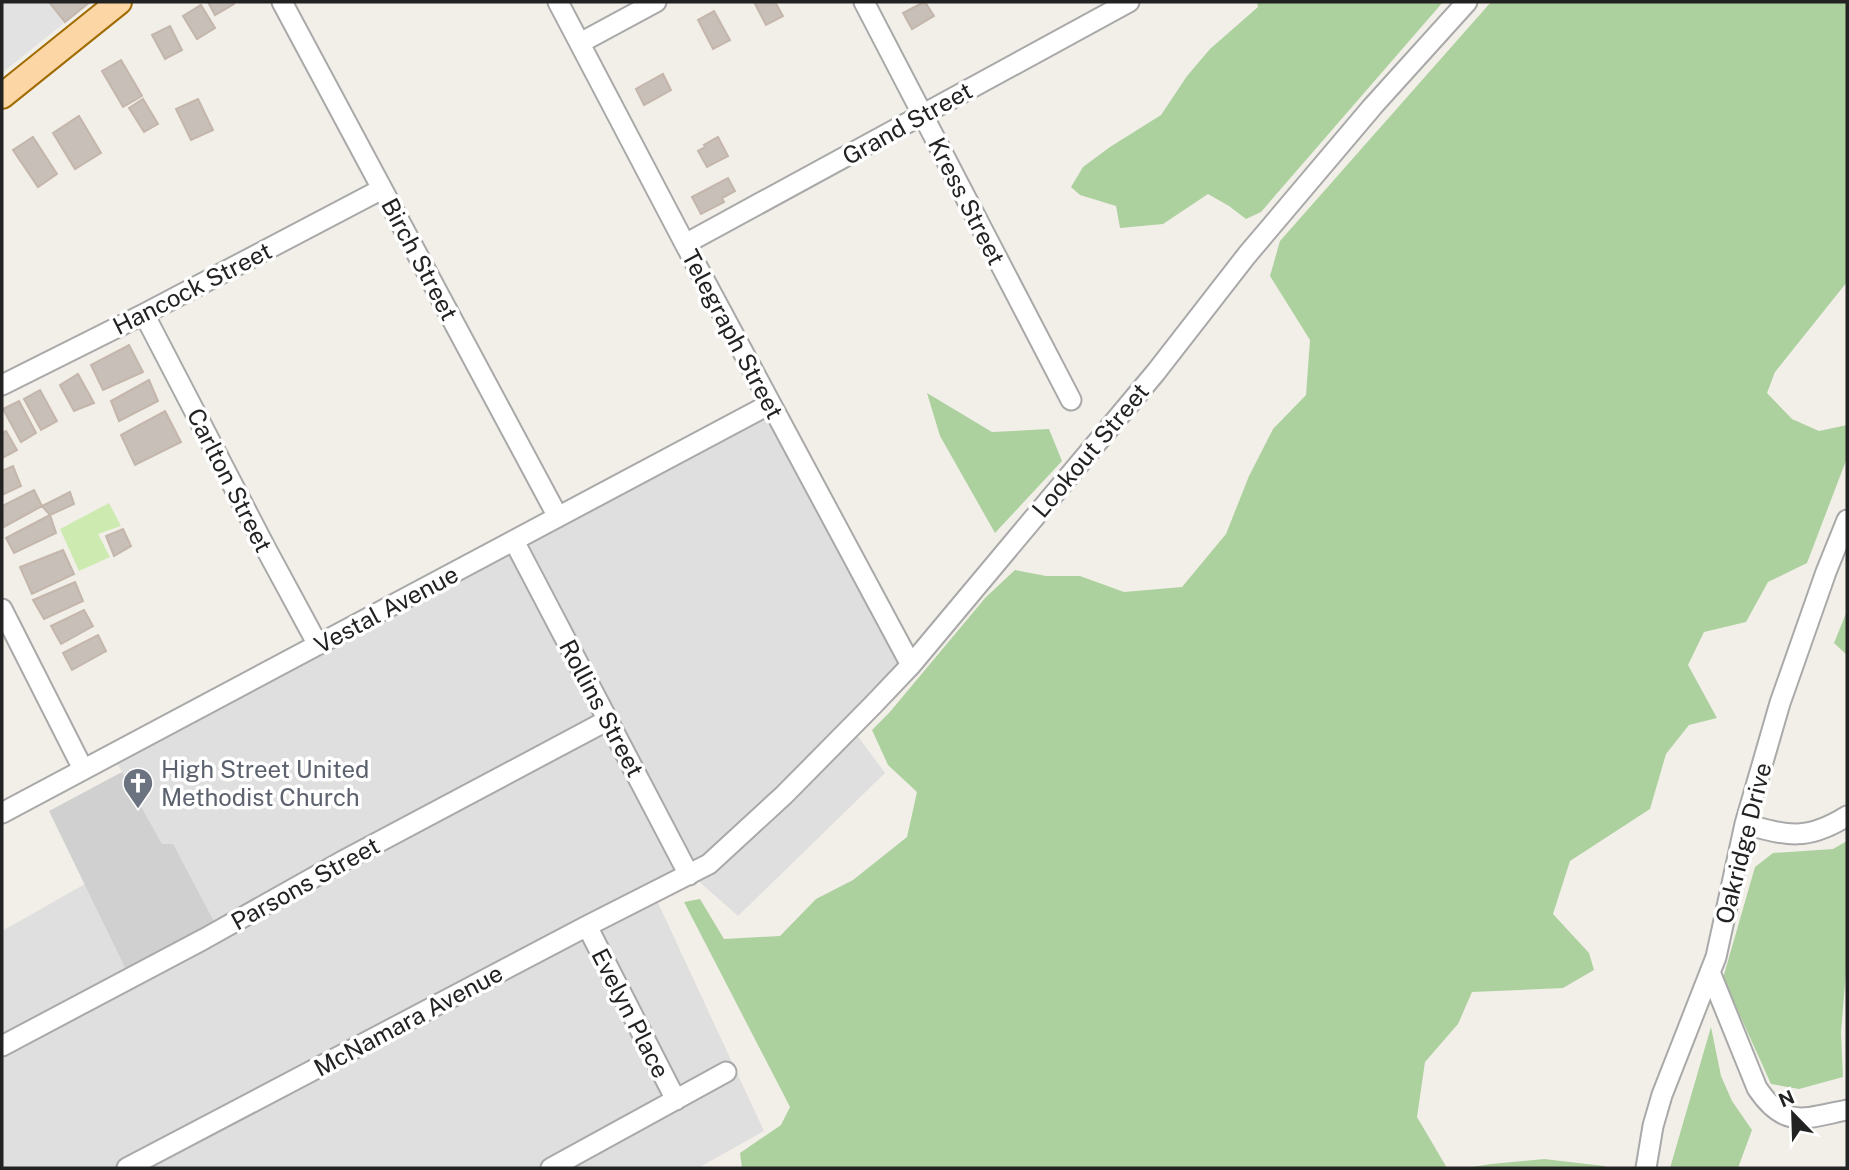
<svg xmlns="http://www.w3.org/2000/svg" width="1849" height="1170" font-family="'Public Sans',sans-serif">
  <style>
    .residential { fill: #e0dfdf }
    .religious { fill: #d0d0d0 }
    .grass { fill: #cdebb0 }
    .forest { fill: #add19e }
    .parking { fill: #e2e2e2 }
    .building { fill: #c7bfb8; stroke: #c4b6ab; stroke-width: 2 }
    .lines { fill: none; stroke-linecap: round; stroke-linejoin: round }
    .minor-casing { stroke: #a9a9a9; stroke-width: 23 }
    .major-casing { stroke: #a06b00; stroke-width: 28 }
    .minor { stroke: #fff; stroke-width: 19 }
    .major { stroke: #fcd6a4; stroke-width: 24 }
    .labels { text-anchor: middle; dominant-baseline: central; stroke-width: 7; stroke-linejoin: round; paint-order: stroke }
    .street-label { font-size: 24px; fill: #222; stroke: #fff }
    .worship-label { font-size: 24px; fill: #5b616d; stroke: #fff; text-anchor: start }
  </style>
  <rect width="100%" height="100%" fill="#f2efe9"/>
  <path class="residential" d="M770,404L911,665L851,727L885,773L738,916L686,870L653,892L764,1131L698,1168H2V931L85,884L130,978L162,844L112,754Z"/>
  <path class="religious" d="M122,772L162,844H173L219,931L130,978L49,811Z"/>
  <path class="grass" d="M109,503L121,526L98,534L110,557L79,571L60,529Z"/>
  <path class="forest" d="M1257,2H1443L1261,212L1246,219L1229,206L1208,194L1163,224L1120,228L1116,206L1080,195L1071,187L1083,167L1110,147L1161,115L1187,76L1210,49L1258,7Z
    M1491,2H1847V282L1775,372L1767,393L1792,419L1819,431L1847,425V458L1807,563L1768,582L1746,622L1704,632L1688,665L1717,718L1689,725L1666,754L1650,809L1570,861L1553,914L1589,953L1594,970L1563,988L1472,992L1458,1024L1425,1062L1417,1117L1447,1168H742L740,1153L781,1125L790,1107L684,902L700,899L724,939L780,936L816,899L853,880L907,837L917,792L888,765L872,730L889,713L986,597L1015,570L1046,576H1080L1124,592L1182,587L1226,534L1249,476L1273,429L1306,395L1310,340L1270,276L1280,241Z
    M927,393L992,432L1049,429L1062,461L995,533L940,436Z
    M1847,611V655L1834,643Z
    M1847,841V959L1841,1033L1843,1077L1799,1089L1771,1084L1723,978L1755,867L1773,853L1833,849Z
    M1711,1027L1721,1076L1732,1101L1752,1130L1738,1168H1670Z
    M1544,1159L1604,1166L1606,1168H1466L1491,1164Z"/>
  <path class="parking" d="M2,2H56L69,19L2,73Z"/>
  <path class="building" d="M49,2H90L65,22Z
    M208,2H232L234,4L215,15Z
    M754,2H775L783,16L766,25Z
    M924,2H925L934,16L912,29L903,13Z
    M201,5L215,28L197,39L183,16Z
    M714,11L730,40L713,49L698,20Z
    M170,26L182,50L165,59L152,35Z
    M121,60L142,96L123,107L102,71Z
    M663,74L671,90L644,105L636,89Z
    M143,99L158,124L144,132L129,108Z
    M198,99L213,130L191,140L176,109Z
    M79,116L101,153L75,169L53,133Z
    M33,137L57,174L38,187L13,150Z
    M718,137L728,156L707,167L698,151L705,147L704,145Z
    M728,178L735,191L722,198L724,202L701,214L692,197Z
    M129,345L143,372L103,390L91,365Z
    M78,374L94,403L74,411L60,385Z
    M149,380L158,401L119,421L111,401Z
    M40,390L57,421L41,430L24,399Z
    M19,401L36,433L21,442L3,409Z
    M165,411L181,442L135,465L121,435Z
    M6,431L17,450L2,458V433Z
    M13,466L21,486L2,495V471Z
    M34,490L42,506L2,528V506Z
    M70,492L74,504L50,515L42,506Z
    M50,515L56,533L14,553L6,538Z
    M123,529L131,546L114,556L106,536Z
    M63,550L74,574L32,594L20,567Z
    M75,582L83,601L44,619L33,600Z
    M84,610L93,626L61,644L51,626Z
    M98,635L106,651L72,670L63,653Z"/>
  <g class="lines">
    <g class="minor-casing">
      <path id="minor" d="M282,2L558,517
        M558,2L685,244L911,665
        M864,2L1071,400
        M580,43L656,2
        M685,244L1129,2
        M144,314L265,547L318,645
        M2,385L144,314L382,189
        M514,541L689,875
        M2,609L83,769
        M2,813L770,404
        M1745,824C1788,836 1807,841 1847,816
        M587,926L676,1100
        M1710,972L1757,1088C1785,1130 1805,1118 1847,1110
        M2,1046L204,939L341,862L608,720
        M127,1168L587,926L709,864L784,795L872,706L911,665L1156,372L1247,255L1373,106L1467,2
        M551,1168L726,1072
        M1646,1168L1653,1126L1662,1095L1716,957L1745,824L1780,703L1826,572L1847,520"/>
    </g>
    <g class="major-casing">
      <path id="major" d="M2,96L119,2"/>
    </g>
    <use href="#minor" class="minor"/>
    <use href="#major" class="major"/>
  </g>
  <defs>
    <g id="church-pin" transform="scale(1.575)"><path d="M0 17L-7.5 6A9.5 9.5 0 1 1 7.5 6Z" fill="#6b7280" stroke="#fff"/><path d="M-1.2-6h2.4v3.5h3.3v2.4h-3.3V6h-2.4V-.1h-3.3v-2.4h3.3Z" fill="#fff"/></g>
  </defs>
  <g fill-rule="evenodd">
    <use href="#church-pin" x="138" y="783"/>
  </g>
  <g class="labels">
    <g class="street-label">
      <text transform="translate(907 123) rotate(-29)">Grand Street</text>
      <text transform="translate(967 201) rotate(63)">Kress Street</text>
      <text transform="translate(420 259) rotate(62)">Birch Street</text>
      <text transform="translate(192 288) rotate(-27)">Hancock Street</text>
      <text transform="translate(733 334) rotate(62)">Telegraph Street</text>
      <text transform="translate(1090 450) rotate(-50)">Lookout Street</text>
      <text transform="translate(230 480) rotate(63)">Carlton Street</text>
      <text transform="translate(386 609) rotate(-28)">Vestal Avenue</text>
      <text transform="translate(602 708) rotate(62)">Rollins Street</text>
      <text transform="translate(1743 843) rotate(-76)">Oakridge Drive</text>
      <text transform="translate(305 883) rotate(-29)">Parsons Street</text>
      <text transform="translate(631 1013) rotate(63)">Evelyn Place</text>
      <text transform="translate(408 1020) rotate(-28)">McNamara Avenue</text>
    </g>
    <g class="worship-label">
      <text x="161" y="769">High Street United<tspan x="161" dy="28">Methodist Church</tspan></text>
    </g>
  </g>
  <rect width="1849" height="1170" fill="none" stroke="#222222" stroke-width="7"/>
  <g transform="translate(1793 1114) rotate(337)" stroke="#ffffff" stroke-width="5" paint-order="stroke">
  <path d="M0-5L12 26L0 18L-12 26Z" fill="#222222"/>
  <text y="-10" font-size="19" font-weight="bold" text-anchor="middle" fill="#222222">N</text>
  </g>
</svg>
